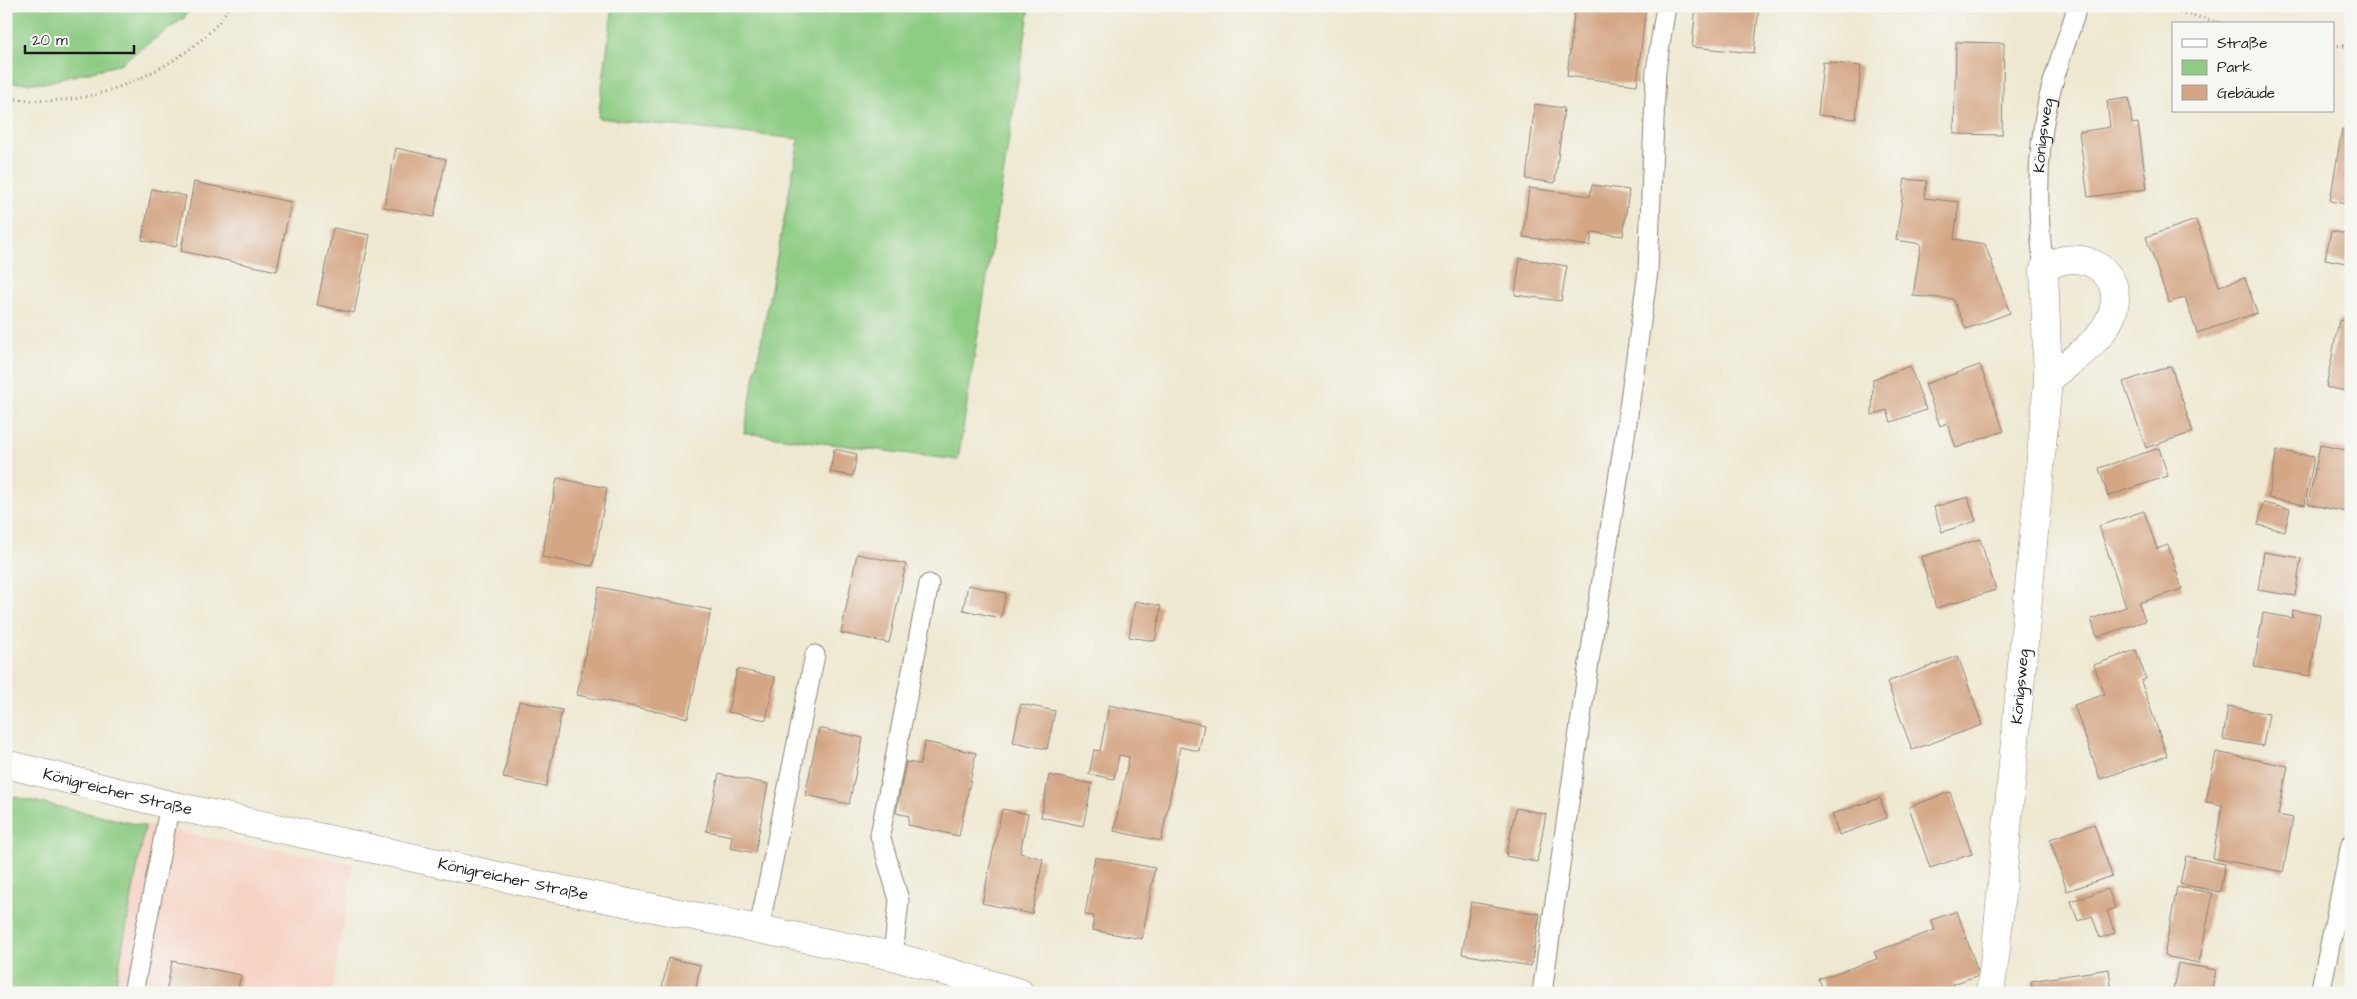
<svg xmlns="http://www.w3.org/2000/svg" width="2357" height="999" font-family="'Architects Daughter',sans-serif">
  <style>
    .built { fill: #f6d2c3 }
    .green { fill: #8dcc83; stroke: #547450 }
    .building { fill: #d4a684 }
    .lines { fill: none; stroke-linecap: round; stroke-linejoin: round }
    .service-casing { stroke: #858276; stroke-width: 21 }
    .minor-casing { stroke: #858276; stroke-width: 29 }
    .tertiary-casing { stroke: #858276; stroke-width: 29 }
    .path { stroke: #858276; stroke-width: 3; stroke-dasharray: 1 4; stroke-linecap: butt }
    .service { stroke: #fff; stroke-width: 19 }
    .minor { stroke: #fff; stroke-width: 28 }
    .tertiary { stroke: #fff; stroke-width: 28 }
    .labels { text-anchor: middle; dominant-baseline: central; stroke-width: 4; stroke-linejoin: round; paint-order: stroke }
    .street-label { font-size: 16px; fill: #1c1c1c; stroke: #f6f6f2 }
  </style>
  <rect width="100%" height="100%" fill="#f6f6f2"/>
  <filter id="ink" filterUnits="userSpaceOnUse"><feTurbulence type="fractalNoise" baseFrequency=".02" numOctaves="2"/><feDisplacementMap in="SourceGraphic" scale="10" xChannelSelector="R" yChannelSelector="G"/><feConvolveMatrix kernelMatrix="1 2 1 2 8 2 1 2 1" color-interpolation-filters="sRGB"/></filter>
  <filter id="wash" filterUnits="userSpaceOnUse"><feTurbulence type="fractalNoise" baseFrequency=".0096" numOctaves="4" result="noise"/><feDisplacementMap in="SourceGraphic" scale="20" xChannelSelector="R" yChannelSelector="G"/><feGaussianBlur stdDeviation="1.12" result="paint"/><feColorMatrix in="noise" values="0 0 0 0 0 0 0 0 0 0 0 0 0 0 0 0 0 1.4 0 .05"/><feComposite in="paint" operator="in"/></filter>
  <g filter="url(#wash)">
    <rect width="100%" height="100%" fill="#eee8d0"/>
    <path class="built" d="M145,826L353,864L332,993H114Z"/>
    <path class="green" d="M6,6H191L184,18L118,65L44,83H6Z
      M613,6H1030L958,460L744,433L799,139L598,118Z
      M6,795L145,826L114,993H6Z"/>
    <g id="blocks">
      <path class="building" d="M1575,6H1646L1637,85L1567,76Z
        M1696,6H1759L1754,53L1692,47Z
        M1956,42L2004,43L2002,135L1954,134Z
        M1823,62L1861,66L1856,119L1818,115Z
        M2129,98L2132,124L2138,123L2147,189L2088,197L2079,132L2110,127L2107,101Z
        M1535,104L1564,108L1555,183L1526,179Z
        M2342,129L2351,130V205L2330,201Z
        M396,148L446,159L434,217L384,207Z
        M1905,179L1927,181L1924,198L1959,202L1954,239L1985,244L2010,313L1966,329L1953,299L1913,296L1921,244L1896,240Z
        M194,182L291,202L277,271L181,251Z
        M1592,185L1629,190L1623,236L1592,232L1590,246L1523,237L1529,188L1590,196Z
        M152,189L186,196L176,247L142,240Z
        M2196,220L2219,286L2245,278L2257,313L2197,333L2185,297L2169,303L2146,237Z
        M333,228L370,235L354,313L317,305Z
        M2331,231L2351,235V264L2325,259Z
        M1520,258L1567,266L1561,301L1515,295Z
        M2339,320L2351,322V392L2326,387Z
        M1980,365L2004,431L1956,448L1947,423L1940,426L1925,384Z
        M1910,366L1926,410L1891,422L1887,410L1872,415L1873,379Z
        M2171,366L2193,432L2146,448L2123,382Z
        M2320,445L2351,451V513L2308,504Z
        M2159,448L2168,476L2108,496L2099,468Z
        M834,449L857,454L853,476L830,472Z
        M2277,450L2314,457L2305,505L2268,498Z
        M557,478L607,488L593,566L542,557Z
        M1968,497L1976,521L1942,532L1934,507Z
        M2263,503L2290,509L2285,531L2258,525Z
        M2144,511L2157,549L2168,545L2182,589L2139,603L2145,621L2097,637L2091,619L2126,607L2099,526Z
        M1980,539L1996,590L1936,608L1921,557Z
        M2264,552L2301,558L2295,596L2258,590Z
        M857,554L906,564L889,643L841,633Z
        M968,585L1006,593L1001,618L963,610Z
        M599,587L711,610L688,718L577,695Z
        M1135,601L1161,606L1155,641L1129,637Z
        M2293,610L2320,615L2310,676L2254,667L2263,613L2292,618Z
        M2136,650L2146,679L2141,681L2167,756L2100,779L2074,705L2105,694L2094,665Z
        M1958,656L1982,725L1912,750L1887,682Z
        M737,669L775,677L766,720L728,712Z
        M519,701L562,710L546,787L503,778Z
        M1021,704L1055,711L1047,749L1013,742Z
        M1109,705L1204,725L1199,751L1180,747L1161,841L1114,831L1129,757L1119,755L1114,779L1089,774L1094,750L1100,751Z
        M2228,706L2269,714L2263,746L2223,739Z
        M819,728L863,738L849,804L805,795Z
        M925,742L976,753L959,836L908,825L909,816L896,813L906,762L920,764Z
        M2216,752L2288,766L2278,815L2293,818L2283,872L2213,858L2222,805L2206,802Z
        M719,774L768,784L755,853L730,848L732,836L706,831Z
        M1049,775L1092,784L1083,826L1041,817Z
        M1950,792L1972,854L1930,868L1909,807Z
        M1880,798L1887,818L1839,835L1832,814Z
        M1516,808L1546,814L1537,862L1506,856Z
        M1002,809L1028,814L1020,853L1043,859L1032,914L982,903Z
        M2094,824L2112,876L2067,891L2050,839Z
        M2186,856L2225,864L2220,892L2180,884Z
        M1095,857L1155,868L1142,939L1092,930L1094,916L1085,915Z
        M2177,887L2213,893L2199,963L2164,956Z
        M2108,889L2115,908L2107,911L2115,933L2100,938L2092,916L2078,921L2071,901Z
        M1471,902L1540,914L1531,966L1462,954Z
        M1957,911L1979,975L1953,984L1955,991L1949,993H1824L1819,979L1877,959L1874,952L1935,930L1931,920Z
        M668,958L700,965L695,993H661Z
        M172,961L241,975L237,993H166Z
        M2178,963L2216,970L2211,993H2183L2173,990Z
        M2109,969L2112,993H2033L2031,981Z"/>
    </g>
  </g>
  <g filter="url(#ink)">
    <use href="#blocks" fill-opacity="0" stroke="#858276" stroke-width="1"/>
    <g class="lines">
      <g class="service-casing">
        <g id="service">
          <path id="s1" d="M2044,269C2037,215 2036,155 2048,101C2055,72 2066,43 2075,14V6"/>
          <path d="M759,928L815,655"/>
          <path d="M893,956L899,900L880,835L929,584"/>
          <path d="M133,993L170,805"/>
          <path d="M1542,993L1587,675L1626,429L1648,271L1656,70L1666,6"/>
          <path d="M2320,993L2351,844"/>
        </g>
      </g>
      <g class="minor-casing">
        <g id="minor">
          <path id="s2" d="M1990,993L1996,949L2048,380L2044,269C2077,244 2128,270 2112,314C2102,342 2070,361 2048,380"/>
        </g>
      </g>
      <g class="tertiary-casing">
        <g id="tertiary">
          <path id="s3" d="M6,764L170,805L544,886L893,956L1020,993"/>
        </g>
      </g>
      <path class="path" d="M2155,6L2225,24
        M2333,45L2351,47
        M6,98C31,101 55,102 79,98C127,90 207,51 229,6"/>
      <use href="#service" class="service"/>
      <use href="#minor" class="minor"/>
      <use href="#tertiary" class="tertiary"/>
    </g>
  </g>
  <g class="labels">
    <g class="street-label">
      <text stroke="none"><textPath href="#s1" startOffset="134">Königsweg</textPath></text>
      <text stroke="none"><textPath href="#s2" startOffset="308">Königsweg</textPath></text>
      <text stroke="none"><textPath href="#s3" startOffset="115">Königreicher Straße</textPath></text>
      <text stroke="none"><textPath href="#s3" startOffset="520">Königreicher Straße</textPath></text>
    </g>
  </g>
  <rect width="2357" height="999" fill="none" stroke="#f6f6f2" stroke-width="25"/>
  <rect x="2172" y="22" width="162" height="90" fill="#f6f6f2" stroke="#9f9f9c"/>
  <rect x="2182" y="39" width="25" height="8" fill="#ffffff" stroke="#9f9f9c"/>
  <text x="2217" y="48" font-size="15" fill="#1c1c1c">Straße</text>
  <rect x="2182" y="60" width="25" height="15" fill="#8dcc83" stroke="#9f9f9c"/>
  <text x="2217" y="72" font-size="15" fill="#1c1c1c">Park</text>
  <rect x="2182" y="85" width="25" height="15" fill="#d4a684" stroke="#9f9f9c"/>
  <text x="2217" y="98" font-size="15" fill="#1c1c1c">Gebäude</text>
  <path d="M25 45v8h109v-8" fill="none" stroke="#1c1c1c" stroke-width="2.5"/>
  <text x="32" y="45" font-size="15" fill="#1c1c1c" stroke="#f6f6f2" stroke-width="4" paint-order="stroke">20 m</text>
</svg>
